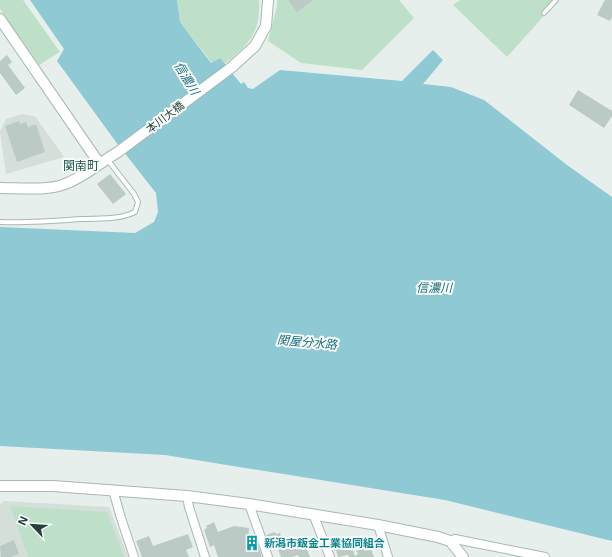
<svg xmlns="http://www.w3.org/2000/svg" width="612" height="557" font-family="Inter,'Noto Sans JP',sans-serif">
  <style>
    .built { fill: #d4dfda }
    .green { fill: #bfe0c8 }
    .water { fill: #8ec9d4 }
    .building { fill: #bbcac4 }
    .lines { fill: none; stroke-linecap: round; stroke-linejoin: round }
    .service-casing { stroke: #a8b8b2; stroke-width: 6 }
    .minor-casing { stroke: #a8b8b2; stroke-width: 10 }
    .tertiary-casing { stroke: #a8b8b2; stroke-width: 12 }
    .service { stroke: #fff; stroke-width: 4 }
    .minor { stroke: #fff; stroke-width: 8 }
    .tertiary { stroke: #fff; stroke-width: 10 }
    .labels { text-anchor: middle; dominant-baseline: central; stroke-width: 4; stroke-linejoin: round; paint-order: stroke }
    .street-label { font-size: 11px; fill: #24423a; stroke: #f7fbf9 }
    .culture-label { font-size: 11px; font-weight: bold; fill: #0d838f; stroke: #f7fbf9; text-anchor: start }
    .water-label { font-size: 12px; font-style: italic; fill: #1c6f80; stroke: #f7fbf9 }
    .neighbourhood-label { font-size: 12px; fill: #1f5548; stroke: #f7fbf9 }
  </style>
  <rect width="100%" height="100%" fill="#e6efeb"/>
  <path class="built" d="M22,114L35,116L64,157L6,174L0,131L6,119Z
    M4,501L109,507L128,557H0V505Z"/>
  <path class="green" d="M0,0H23L60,52L39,65L0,9Z
    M177,0H259C261,33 249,44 225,64L219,58L212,63L180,22Z
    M277,0H399L414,18L362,70L301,63L268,41L277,6Z
    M460,0H558L507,57L453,5Z
    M10,506L107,512L124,557H28Z"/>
  <path class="water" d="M30,0H177L180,22L211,63L220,58L241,84L244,82L248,88L253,89L280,70L402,81L433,50L443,60L423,84L451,87L484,100L567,165L612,197V541L445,500L165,455L0,446V227L135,233L154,222L158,212L156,193L116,142L57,61L64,49Z"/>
  <path class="building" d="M288,0H313L297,12Z
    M605,0H612V17L610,21L597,15Z
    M7,55L12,62L8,65L25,88L16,95L0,73V61Z
    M578,90L612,111V116L604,128L569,105Z
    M19,121L20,124L26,122L28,127L36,124L45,152L17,162L5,126Z
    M110,174L126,194L113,204L97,184Z
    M214,522L218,532L234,526L249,528L248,541L256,539L262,557H218L214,545L210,547L204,530L207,528L206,526Z
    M275,532L276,534L280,533L284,544L302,537L310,557H299L298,555L292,557H281L277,547L273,549L272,546L270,547L266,535Z
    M188,534L193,547L186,550L189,557H142L136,541L149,536L153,546Z
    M14,540L19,554L11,557H1L0,546Z
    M330,542L336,545L342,543L345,549L350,547L351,551L353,550L355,556L358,554L356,551L364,548L365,551L371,549L374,557H349L348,555L338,557L336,550L334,551Z"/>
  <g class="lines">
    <g class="service-casing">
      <path id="service" d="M544,13L556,0
        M0,222C27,223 54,221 81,219C99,218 119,220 135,212L138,202L134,194L107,159"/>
    </g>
    <g class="minor-casing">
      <path id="minor" d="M113,490L121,518L134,557
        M187,496L189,507L205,557
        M249,504L268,557
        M313,514L330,557
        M378,525L388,557
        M450,541L455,539L545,557"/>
    </g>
    <g class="tertiary-casing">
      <path id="tertiary" d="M0,19L99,163
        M0,188C18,188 48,191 65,184C84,177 101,162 118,152L232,67L255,46L266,26L268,0
        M0,486H53L187,496L249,504L378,525L438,537L450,541L463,557"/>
    </g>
    <use href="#service" class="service"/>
    <use href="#minor" class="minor"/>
    <use href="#tertiary" class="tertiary"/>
  </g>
  <defs>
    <g id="building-bare" transform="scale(1.2)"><path d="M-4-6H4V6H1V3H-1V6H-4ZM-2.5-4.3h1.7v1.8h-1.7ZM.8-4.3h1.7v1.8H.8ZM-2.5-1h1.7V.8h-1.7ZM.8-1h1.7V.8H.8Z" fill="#0f9aa8" stroke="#f7fbf9" stroke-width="2.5" paint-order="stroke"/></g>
  </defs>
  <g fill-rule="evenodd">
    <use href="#building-bare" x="252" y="543"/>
  </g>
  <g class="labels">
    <g class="street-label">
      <text transform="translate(165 117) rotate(-37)">本川大橋</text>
    </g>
    <g class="culture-label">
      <text x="264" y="543">新潟市鈑金工業協同組合</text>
    </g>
    <g class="water-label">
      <text transform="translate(187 78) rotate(59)">信濃川</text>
      <text x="434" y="287">信濃川</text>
      <text transform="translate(307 342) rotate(5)">関屋分水路</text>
    </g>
    <g class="neighbourhood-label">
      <text x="81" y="165">関南町</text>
    </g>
  </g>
  <g transform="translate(32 525) rotate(295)" stroke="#f7fbf9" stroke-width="3" paint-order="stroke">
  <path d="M0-3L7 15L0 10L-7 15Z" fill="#24423a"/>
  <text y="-6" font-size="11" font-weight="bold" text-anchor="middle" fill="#24423a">N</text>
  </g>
</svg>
